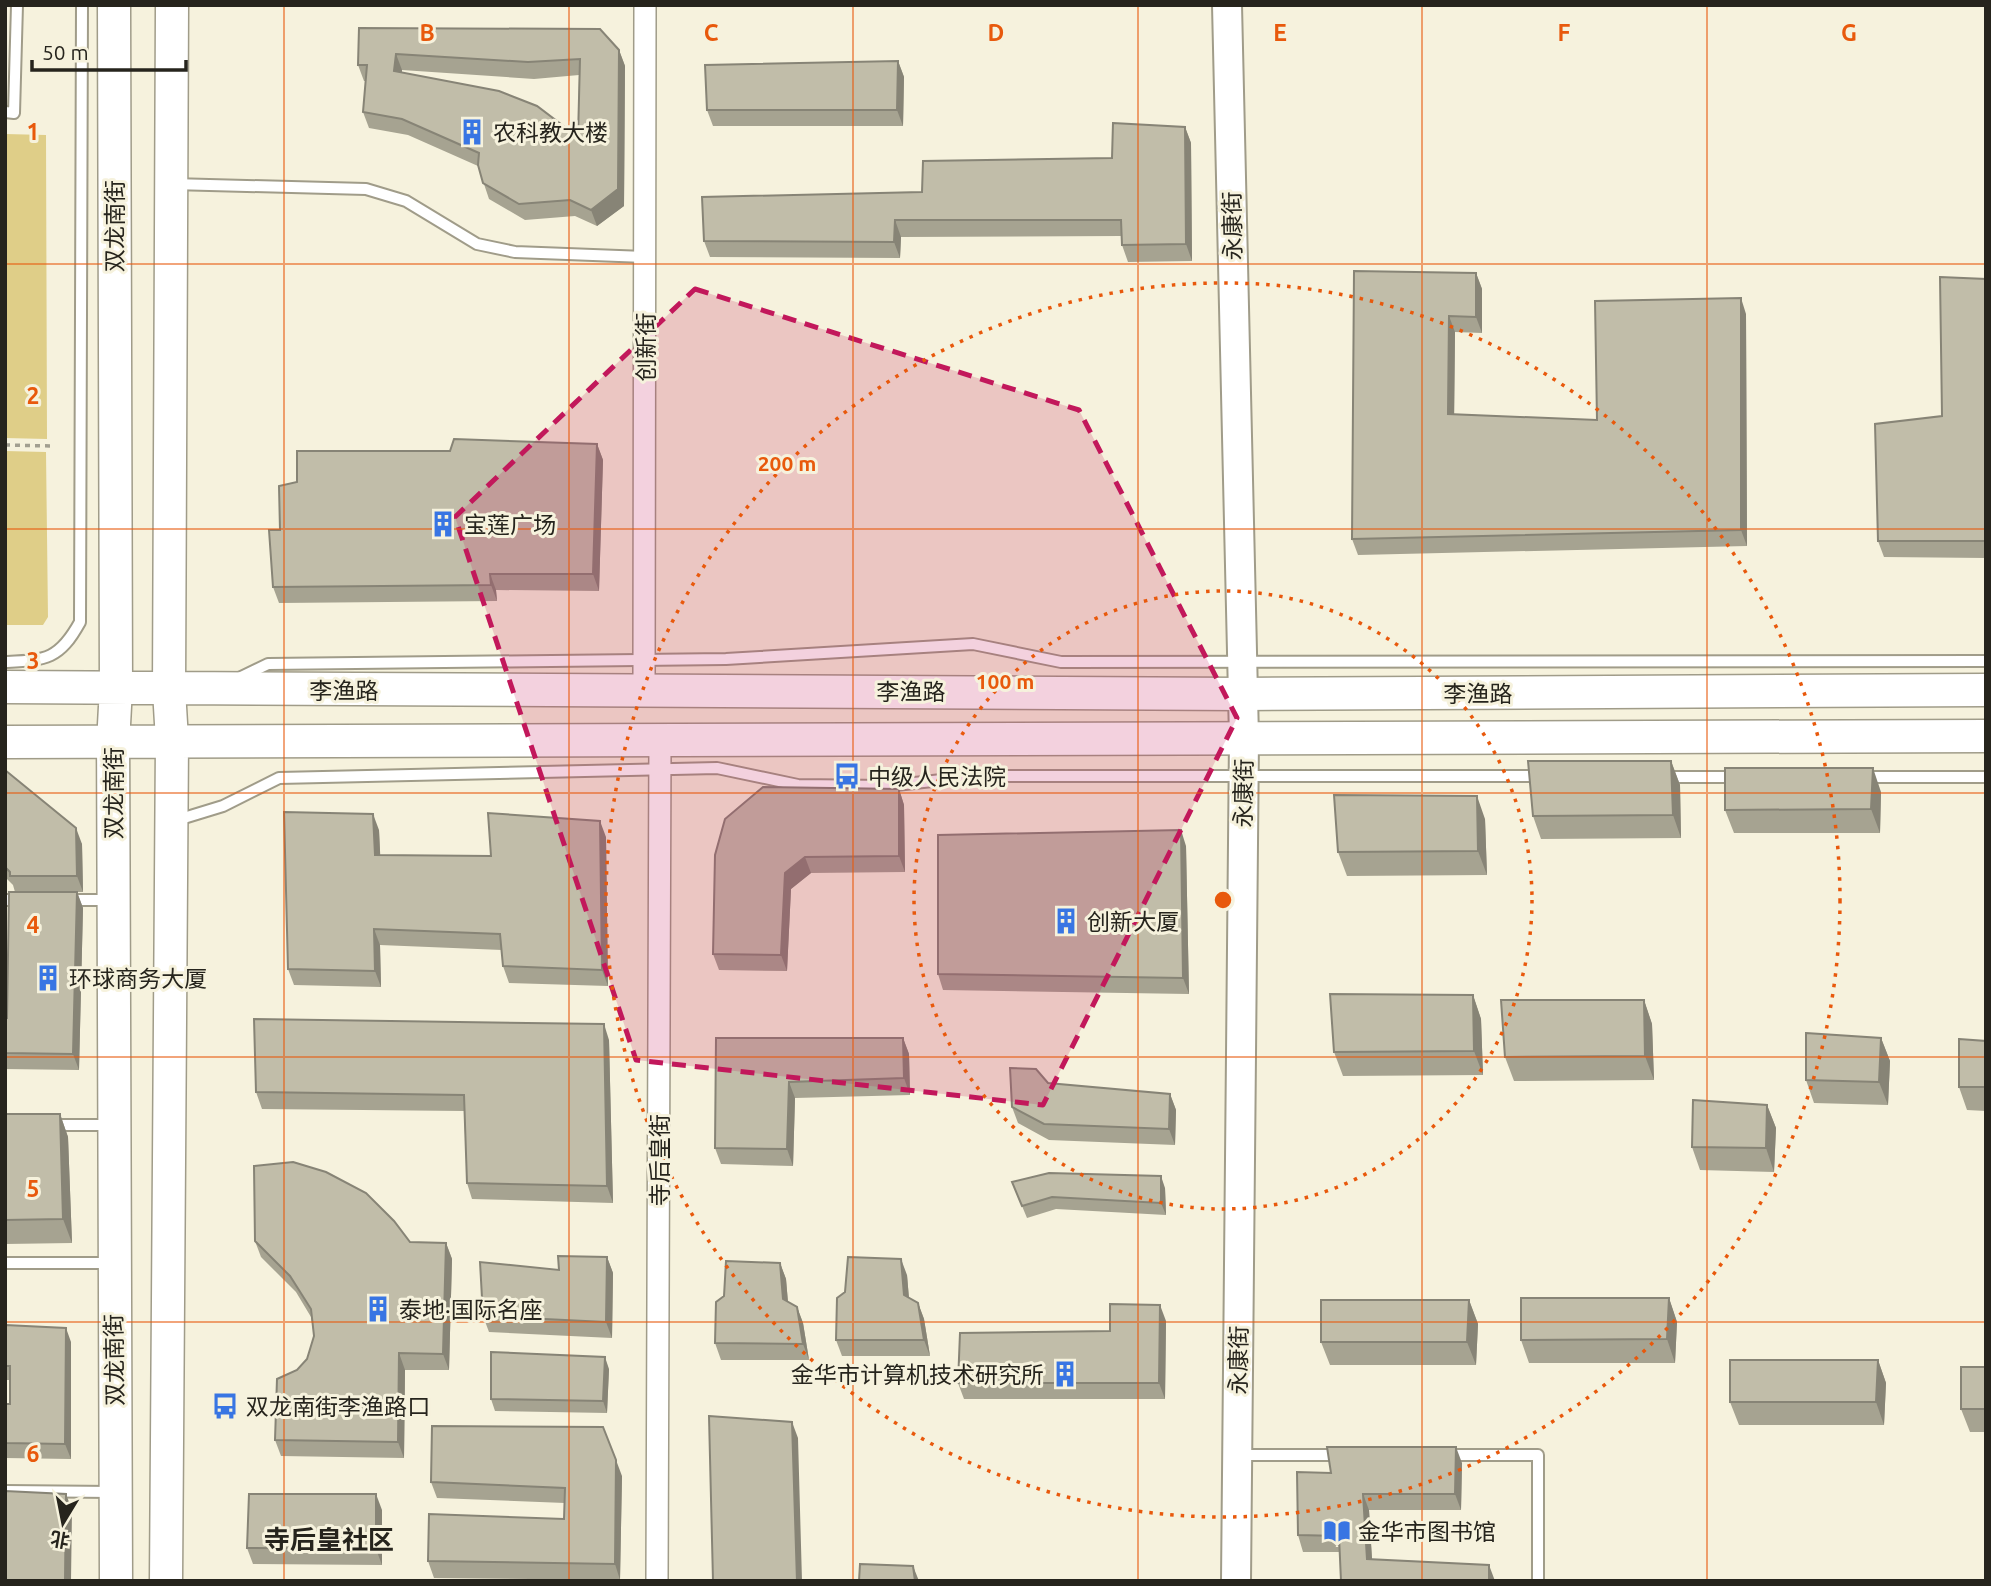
<svg xmlns="http://www.w3.org/2000/svg" width="1991" height="1586" font-family="Ubuntu,'Noto Sans SC',sans-serif">
  <style>
    .green { fill: #dfce88 }
    .lines { fill: none; stroke-linecap: round; stroke-linejoin: round }
    .service-casing { stroke: #a09c89; stroke-width: 14 }
    .minor-casing { stroke: #a09c89; stroke-width: 24 }
    .tertiary-casing { stroke: #a09c89; stroke-width: 32 }
    .secondary-casing { stroke: #a09c89; stroke-width: 35 }
    .path { stroke: #a29f90; stroke-width: 3.5; stroke-dasharray: 5 5; stroke-linecap: butt }
    .service { stroke: #fff; stroke-width: 10 }
    .minor { stroke: #fff; stroke-width: 21 }
    .tertiary { stroke: #fff; stroke-width: 28 }
    .secondary { stroke: #fff; stroke-width: 32 }
    .wall { fill: #a6a391; fill-rule: evenodd }
    .shaded-wall { fill: #878476 }
    .building { fill: #c1bda9; stroke: #878476; stroke-width: 2; fill-rule: evenodd }
    .marked { fill: #c2185b; fill-opacity: 0.2; stroke: #c2185b; stroke-width: 5; stroke-dasharray: 14 9; stroke-linejoin: round }
    .grid { fill: none; stroke: #e8590c; stroke-width: 2; stroke-opacity: 0.55 }
    .ring { fill: none; stroke: #e8590c; stroke-width: 3.5; stroke-dasharray: 3.5 7 }
    .labels { text-anchor: middle; dominant-baseline: central; stroke-width: 6; stroke-linejoin: round; paint-order: stroke }
    .poi-label { font-size: 23px; fill: #26241d; stroke: #f6f2dd; text-anchor: start }
    .street-label { font-size: 23px; fill: #26241d; stroke: #f6f2dd }
    .quarter-label { font-size: 26px; font-weight: bold; fill: #26241d; stroke: #f6f2dd }
    .grid-label { font-size: 23px; text-anchor: middle; font-weight: bold; fill: #e8590c; stroke: #f6f2dd; stroke-width: 6; stroke-linejoin: round; paint-order: stroke }
    .centre { fill: #e8590c; stroke: #f6f2dd; stroke-width: 3.5 }
    .ring-label { font-size: 21px; text-anchor: middle; font-weight: bold; fill: #e8590c; stroke: #f6f2dd; stroke-width: 6; stroke-linejoin: round; paint-order: stroke }
  </style>
  <rect width="100%" height="100%" fill="#f6f2dd"/>
  <path class="green" d="M5,134L46,135L47,439L5,438Z
    M5,451L46,452L48,617L43,625H5Z"/>
  <g class="lines">
    <g class="service-casing">
      <path id="service" d="M5,112L14,113L17,5
        M172,184L366,189L406,201L477,244L515,252L645,257
        M5,662C46,660 59,660 80,622L82,5
        M239,678L268,664L726,659L973,644L1061,662L1986,661
        M1664,777H1739
        M1864,777H1986
        M174,821L223,806L279,778L717,768L798,785L887,786L978,776H1543
        M5,900H24
        M68,900H111
        M49,1125H110
        M5,1263H111
        M1240,1455H1343
        M1446,1455H1538V1581
        M5,1491L113,1492"/>
    </g>
    <g class="minor-casing">
      <path id="minor" d="M644,689L645,5
        M657,1581L660,739"/>
    </g>
    <g class="tertiary-casing">
      <path id="tertiary" d="M1227,5L1244,738L1236,1581"/>
    </g>
    <g class="secondary-casing">
      <path id="secondary" d="M114,5L116,688L113,743C115,1022 113,1301 116,1581
        M5,687L1242,694L1986,690
        M5,742L1986,736
        M166,1581L172,740L169,690L172,5"/>
    </g>
    <path class="path" d="M5,445L51,446"/>
    <use href="#service" class="service"/>
    <use href="#minor" class="minor"/>
    <use href="#tertiary" class="tertiary"/>
    <use href="#secondary" class="secondary"/>
  </g>
  <path class="wall" d="M359,28L619,50L625,66L624,206L597,226L575,216L525,220L489,199L478,166L408,135L369,128L363,112L366,81H364L358,65ZM402,70L534,79L579,75L578,137L402,72Z
    M898,61L904,77L903,126H713L707,110Z
    M1185,127L1191,143L1192,261L1128,262L1122,245L1121,236L901,237L900,258L710,257L704,241L922,192L1112,158Z
    M1354,271L1476,273L1482,289V333L1455,332L1454,414L1597,420L1746,314L1747,546L1358,555L1352,539Z
    M1986,279V558L1884,557L1878,541L1942,416Z
    M597,444L603,460L599,591L496,590L497,601L279,603L273,587L280,530L450,451Z
    M1671,761L1680,785L1681,838L1541,839L1533,816Z
    M5,770L82,844L83,892H77L83,908L79,1070L5,1069V1018H7L15,892L13,885L5,877Z
    M899,789L904,805L905,872L811,873L791,889L787,971L719,970L713,954L715,855Z
    M1881,792L1880,833H1734L1725,810Z
    M1485,819L1487,875L1347,876L1338,852Z
    M379,830L380,855L491,856L606,837L608,986L509,983L503,966L502,950L380,945L381,987L294,985L288,969Z
    M1186,846L1189,994L943,990L938,974Z
    M1473,995L1481,1019L1483,1075L1343,1076L1334,1052Z
    M1644,1000L1652,1024L1654,1080L1514,1081L1505,1057Z
    M716,1038H903L909,1054L910,1095L795,1098L793,1166L721,1164L715,1148Z
    M1881,1038L1890,1061L1888,1105L1814,1103L1806,1080Z
    M609,1040L613,1203L472,1199L467,1183L464,1111L262,1109L256,1092Z
    M1986,1041V1111L1967,1110L1959,1087Z
    M1048,1083L1170,1094L1176,1110L1175,1145L1049,1140L1018,1123L1012,1107Z
    M1767,1105L1776,1128L1774,1172L1700,1170L1692,1147Z
    M5,1114H60L68,1137L72,1243L5,1244Z
    M1012,1182L1165,1188L1166,1215L1056,1209L1027,1218Z
    M255,1241L446,1243L452,1259L449,1370H405L404,1458L281,1456L275,1440L297,1370L307,1359L314,1336L311,1317L296,1292L261,1257Z
    M607,1257L613,1273L612,1338L489,1332L483,1316L559,1270Z
    M780,1263L786,1279L788,1302L797,1307L803,1323L809,1360H721L715,1343Z
    M907,1275L909,1298L918,1303L924,1319L930,1356H842L836,1340Z
    M1669,1298L1677,1322L1675,1363H1529L1521,1340Z
    M1469,1300L1478,1324L1476,1365H1330L1321,1342Z
    M1166,1321L1165,1399H964L958,1383L1110,1331Z
    M5,1325L71,1342V1459L5,1458V1404H10V1380H5Z
    M1878,1360L1886,1383L1884,1425H1739L1730,1402Z
    M1986,1367V1432H1970L1961,1409Z
    M609,1369L607,1413L495,1411L491,1399Z
    M1462,1463L1461,1510H1369L1372,1560L1341,1581L1340,1552H1303L1298,1535L1331,1473Z
    M622,1476L620,1580L434,1578L428,1561L564,1519L565,1503L437,1498L431,1482Z
    M382,1510V1565L253,1564L247,1548Z"/>
  <path class="shaded-wall" d="M619,50L625,66L624,206L597,226L591,210Z
    M396,54L402,70L400,87L394,71Z
    M898,61L904,77L903,126L897,110Z
    M1185,127L1191,143L1192,261L1186,244Z
    M895,220L901,237L900,258L894,242Z
    M1476,273L1482,289V333L1476,317Z
    M1741,298L1746,314L1747,546L1741,530Z
    M1449,316L1455,332L1454,430L1448,414Z
    M597,444L603,460L599,591L593,574Z
    M490,574L496,590L497,601L491,585Z
    M1671,761L1680,785L1681,838L1673,815Z
    M1873,768L1881,792L1880,833L1871,809Z
    M899,789L904,805L905,872L899,856Z
    M1477,796L1485,819L1487,875L1478,851Z
    M373,814L379,830L381,871L375,855Z
    M600,821L606,837L608,986L602,970Z
    M76,828L82,844L83,892L77,876Z
    M1181,830L1186,846L1189,994L1183,978Z
    M805,857L811,873L791,889L787,971L781,955L785,873Z
    M77,892L83,908L79,1070L73,1054Z
    M374,929L380,945L381,987L375,971Z
    M1473,995L1481,1019L1483,1075L1474,1051Z
    M1644,1000L1652,1024L1654,1080L1645,1056Z
    M604,1024L609,1040L613,1203L607,1186Z
    M903,1038L909,1054L910,1095L904,1078Z
    M1881,1038L1890,1061L1888,1105L1879,1082Z
    M789,1082L795,1098L793,1166L787,1149Z
    M1170,1094L1176,1110L1175,1145L1169,1129Z
    M1767,1105L1776,1128L1774,1172L1766,1148Z
    M60,1114L68,1137L72,1243L63,1219Z
    M1161,1176L1165,1188L1166,1215L1161,1203Z
    M446,1243L452,1259L449,1370L443,1354Z
    M607,1257L613,1273L612,1338L606,1322Z
    M901,1259L907,1275L910,1311L904,1295Z
    M780,1263L786,1279L789,1315L783,1299Z
    M1669,1298L1677,1322L1675,1363L1667,1339Z
    M1469,1300L1478,1324L1476,1365L1467,1342Z
    M918,1303L924,1319L930,1356L924,1340Z
    M1160,1305L1166,1321L1165,1399L1159,1383Z
    M797,1307L803,1323L809,1360L803,1344Z
    M66,1328L71,1342V1459L65,1444Z
    M399,1353L405,1370L404,1458L398,1442Z
    M605,1357L609,1369L607,1413L603,1401Z
    M1878,1360L1886,1383L1884,1425L1876,1402Z
    M792,1422L798,1438L802,1581H797Z
    M1456,1447L1462,1463L1461,1510L1455,1494Z
    M616,1460L622,1476L620,1580L615,1564Z
    M66,1494L72,1510L71,1581H65Z
    M376,1494L382,1510V1565L376,1549Z
    M1363,1494L1369,1510L1373,1575L1367,1559Z
    M1489,1565L1495,1581H1489Z
    M913,1566L919,1581H915Z"/>
  <path class="building" d="M359,28L600,29L619,50L618,189L591,210L570,200L519,204L483,183L478,165L479,153L402,119L363,112L367,65H358ZM396,54L528,62L580,59L578,137L537,106L499,91L394,71Z
    M898,61L897,110H707L705,65Z
    M1113,123L1185,127L1186,244L1122,245L1121,220H895L894,242L704,241L702,197L922,192L923,161L1112,158Z
    M1354,271L1476,273V317L1449,316L1448,414L1597,420L1595,301L1741,298V530L1352,539Z
    M1940,277L1986,279V541H1878L1875,424L1942,416Z
    M454,439L597,444L593,574H490L491,585L273,587L269,530H280L279,486L297,482V451H450Z
    M1528,761H1671L1673,815L1533,816Z
    M1725,768H1873L1871,809L1725,810Z
    M5,770L76,828L77,876H10V872L5,867Z
    M763,787L899,789V856L805,857L785,873L781,955L713,954L715,855L725,819Z
    M1334,795L1477,796L1478,851L1338,852Z
    M284,812L373,814L375,855L491,856L488,813L600,821L602,970L503,966L500,934L374,929L375,971L288,969Z
    M1181,830L1183,978L938,974V835Z
    M9,892H77L73,1054L5,1053V1018H7Z
    M1330,994L1473,995L1474,1051L1334,1052Z
    M1501,1000H1644L1645,1056L1505,1057Z
    M254,1019L604,1024L607,1186L467,1183L464,1095L256,1092Z
    M1806,1033L1881,1038L1879,1082L1806,1080Z
    M716,1038H903L904,1078L789,1082L787,1149L715,1148Z
    M1959,1039L1986,1041V1087H1959Z
    M1010,1068L1036,1069L1048,1083L1170,1094L1169,1129L1044,1124L1012,1107Z
    M1693,1100L1767,1105L1766,1148L1692,1147Z
    M5,1114H60L63,1219L5,1220Z
    M293,1162L326,1172L366,1193L394,1221L410,1242L446,1243L443,1354L399,1353L398,1442L275,1440L277,1379L297,1370L307,1359L314,1336L311,1309L290,1276L255,1241L254,1166Z
    M1049,1173L1161,1176V1203L1052,1197L1022,1206L1012,1182Z
    M558,1256L607,1257L606,1322L483,1316L480,1262L559,1270Z
    M848,1257L901,1259L904,1295L918,1303L924,1340H836L837,1298L845,1292Z
    M726,1261L780,1263L783,1299L797,1307L803,1344L715,1343L716,1302L724,1296Z
    M1521,1298H1669L1667,1339L1521,1340Z
    M1321,1300H1469L1467,1342H1321Z
    M1110,1304L1160,1305L1159,1383H958L960,1333L1110,1331Z
    M5,1325L66,1328L65,1444L5,1443V1404H10V1366H5Z
    M491,1352L605,1357L603,1401L491,1399Z
    M1730,1360H1878L1876,1402H1730Z
    M1961,1367H1986V1409H1961Z
    M709,1416L792,1422L797,1581H713Z
    M432,1426L603,1427L616,1460L615,1564L428,1561L429,1514L564,1519L565,1488L431,1482Z
    M1327,1447H1456L1455,1494H1363L1367,1559L1489,1565V1581H1341L1339,1536L1298,1535L1297,1472L1331,1473Z
    M5,1491L66,1494L65,1581H5Z
    M249,1494H376V1549L247,1548Z
    M860,1564L913,1566L915,1581H859Z"/>
  <path class="marked" d="M695,289L1079,410L1237,718L1043,1105L636,1060L455,517Z"/>
  <path class="grid" d="M284,5V1581M569,5V1581M853,5V1581M1138,5V1581M1422,5V1581M1707,5V1581M5,264H1986M5,529H1986M5,793H1986M5,1057H1986M5,1322H1986"/>
  <g class="ring">
    <circle cx="1223" cy="900" r="309"/>
    <circle cx="1223" cy="900" r="617"/>
  </g>
  <defs>
    <g id="building-bare" transform="scale(2.1)"><path d="M-4-6H4V6H1V3H-1V6H-4ZM-2.5-4.3h1.7v1.8h-1.7ZM.8-4.3h1.7v1.8H.8ZM-2.5-1h1.7V.8h-1.7ZM.8-1h1.7V.8H.8Z" fill="#3875e3" stroke="#f6f2dd" stroke-width="2.5" paint-order="stroke"/></g>
    <g id="bus-bare" transform="scale(2.1)"><path d="M-5-6H5V4H4V6H2V4H-2V6H-4V4H-5ZM-3.5-4V0h7V-4ZM-3.5 1.2v1.5H-2V1.2ZM2 1.2v1.5H3.5V1.2Z" fill="#3875e3" stroke="#f6f2dd" stroke-width="2.5" paint-order="stroke"/></g>
    <g id="library-bare" transform="scale(2.1)"><path d="M-6-4Q-3-5.5-.7-3.5V5Q-3 3-6 4ZM6-4Q3-5.5 .7-3.5V5Q3 3 6 4Z" fill="#3875e3" stroke="#f6f2dd" stroke-width="2.5" paint-order="stroke"/></g>
  </defs>
  <g fill-rule="evenodd">
    <use href="#building-bare" x="472" y="132"/>
    <use href="#building-bare" x="443" y="524"/>
    <use href="#bus-bare" x="847" y="776"/>
    <use href="#building-bare" x="1066" y="921"/>
    <use href="#building-bare" x="48" y="978"/>
    <use href="#building-bare" x="378" y="1309"/>
    <use href="#building-bare" x="1065" y="1374"/>
    <use href="#bus-bare" x="225" y="1406"/>
    <use href="#library-bare" x="1337" y="1531"/>
  </g>
  <g class="labels">
    <g class="poi-label">
      <text x="493" y="132">农科教大楼</text>
      <text x="464" y="524">宝莲广场</text>
      <text x="868" y="776">中级人民法院</text>
      <text x="1087" y="921">创新大厦</text>
      <text x="69" y="978">环球商务大厦</text>
      <text x="399" y="1309">泰地·国际名座</text>
      <text x="1044" y="1374" text-anchor="end">金华市计算机技术研究所</text>
      <text x="246" y="1406">双龙南街李渔路口</text>
      <text x="1358" y="1531">金华市图书馆</text>
    </g>
    <g class="street-label">
      <text transform="translate(114 226) rotate(-90)">双龙南街</text>
      <text transform="translate(1232 226) rotate(-91)">永康街</text>
      <text transform="translate(645 347) rotate(-90)">创新街</text>
      <text x="344" y="690">李渔路</text>
      <text x="911" y="691">李渔路</text>
      <text x="1478" y="693">李渔路</text>
      <text transform="translate(113 793) rotate(-90)">双龙南街</text>
      <text transform="translate(1243 793) rotate(-89)">永康街</text>
      <text transform="translate(659 1160) rotate(-90)">寺后皇街</text>
      <text transform="translate(114 1360) rotate(-91)">双龙南街</text>
      <text transform="translate(1238 1360) rotate(-89)">永康街</text>
    </g>
    <g class="quarter-label">
      <text x="329" y="1539">寺后皇社区</text>
    </g>
  </g>
  <g class="grid-label">
    <text x="427" y="41">B</text>
    <text x="711" y="41">C</text>
    <text x="996" y="41">D</text>
    <text x="1280" y="41">E</text>
    <text x="1564" y="41">F</text>
    <text x="1849" y="41">G</text>
    <text x="33" y="140">1</text>
    <text x="33" y="404">2</text>
    <text x="33" y="669">3</text>
    <text x="33" y="933">4</text>
    <text x="33" y="1197">5</text>
    <text x="33" y="1462">6</text>
  </g>
  <circle cx="1223" cy="900" r="10" class="centre"/>
  <g class="ring-label">
    <text x="787" y="471">200 m</text>
    <text x="1005" y="689">100 m</text>
  </g>
  <rect width="1991" height="1586" fill="none" stroke="#26241d" stroke-width="14"/>
  <g transform="translate(63 1523) rotate(190)" stroke="#f6f2dd" stroke-width="5" paint-order="stroke">
  <path d="M0-5L12 26L0 18L-12 26Z" fill="#26241d"/>
  <text y="-10" font-size="19" font-weight="bold" text-anchor="middle" fill="#26241d">北</text>
  </g>
  <path d="M32 60v10h154v-10" fill="none" stroke="#26241d" stroke-width="3.5"/>
  <text x="42" y="60" font-size="21" fill="#26241d" stroke="#f6f2dd" stroke-width="5" paint-order="stroke">50 m</text>
</svg>
